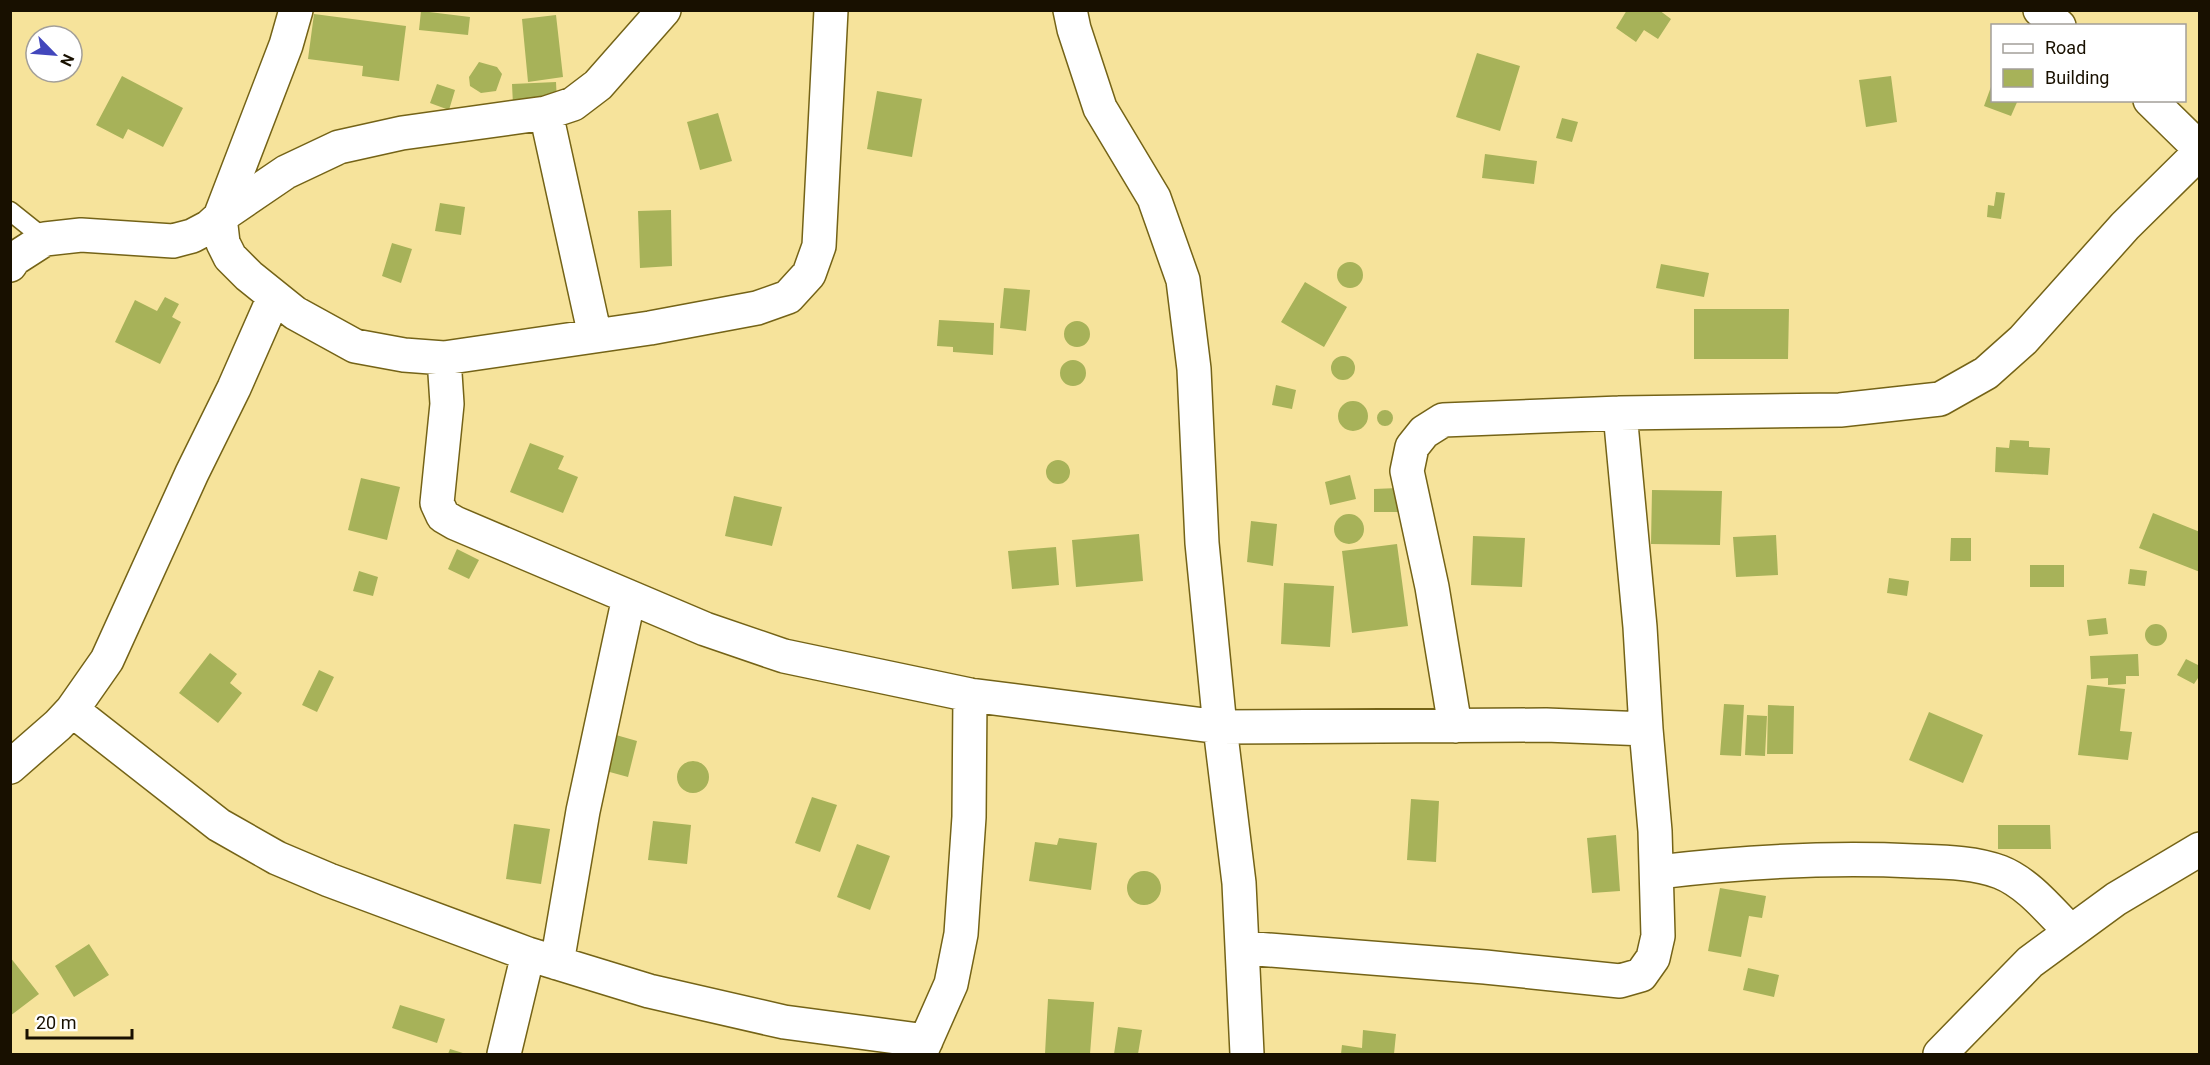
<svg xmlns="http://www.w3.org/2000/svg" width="2210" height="1065" font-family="Roboto,sans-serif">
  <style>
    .building { fill: #a7b259 }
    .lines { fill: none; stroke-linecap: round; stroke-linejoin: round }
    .lane-casing { stroke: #746317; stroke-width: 21 }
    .street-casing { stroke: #746317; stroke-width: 36 }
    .lane { stroke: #fff; stroke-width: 18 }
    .street { stroke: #fff; stroke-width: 33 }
  </style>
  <rect width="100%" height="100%" fill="#f6e39b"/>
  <path class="building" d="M1627,10H1659L1671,19L1658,39L1644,30L1636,42L1616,28Z
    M421,11L470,17L468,35L419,30Z
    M314,14L406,26L399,81L362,76L363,66L308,59Z
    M556,15L563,77L528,82L522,19Z
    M1477,53L1520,66L1500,131L1456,117Z
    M479,62L497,67L502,74L496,91L481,93L470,86L469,77Z
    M122,76L183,108L163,147L128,129L123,139L96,125Z
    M1891,76L1897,122L1866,127L1859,80Z
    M556,82L557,103L513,105L512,84Z
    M437,84L455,90L449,110L430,103Z
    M1992,84V100H2018L2011,116L1984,106Z
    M877,91L922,99L912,157L867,149Z
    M718,113L732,161L700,170L687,122Z
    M1562,118L1578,122L1572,142L1556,138Z
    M1485,154L1537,161L1534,184L1482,178Z
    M1996,192L2005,193L2001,219L1987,217L1988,205L1994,206Z
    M440,203L465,207L461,235L435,231Z
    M671,210L672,266L640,268L638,211Z
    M392,243L412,249L401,283L382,276Z
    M1337 275a13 13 0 1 1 26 0a13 13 0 1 1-26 0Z
    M1661,264L1709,273L1704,297L1656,288Z
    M1305,282L1347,307L1324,347L1281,322Z
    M1004,288L1030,290L1026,331L1000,328Z
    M165,297L179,304L172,317L181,322L160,364L115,342L135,300L157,311Z
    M1694,309H1789L1788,359H1694Z
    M939,320L994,323L993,355L953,352V347L937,346Z
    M1064 334a13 13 0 1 1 26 0a13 13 0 1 1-26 0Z
    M1331 368a12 12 0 1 1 24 0a12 12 0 1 1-24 0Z
    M1060 373a13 13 0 1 1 26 0a13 13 0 1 1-26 0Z
    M1276,385L1296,390L1292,409L1272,405Z
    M1338 416a15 15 0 1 1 30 0a15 15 0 1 1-30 0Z
    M1377 418a8 8 0 1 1 16 0a8 8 0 1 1-16 0Z
    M2010,440L2029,441V447L2050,448L2048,475L1995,472L1996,447L2009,448Z
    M530,443L564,456L558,469L578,477L563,513L510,492Z
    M1046 472a12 12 0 1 1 24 0a12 12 0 1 1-24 0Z
    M1350,475L1356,499L1330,505L1325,482Z
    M361,478L400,487L387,540L348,530Z
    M1398,488V512H1374V489Z
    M1652,490L1722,491L1720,545L1651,544Z
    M734,496L782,507L772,546L725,536Z
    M2153,513L2200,532V572L2139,548Z
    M1334 529a15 15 0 1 1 30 0a15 15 0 1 1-30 0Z
    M1251,521L1277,524L1273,566L1247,562Z
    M1139,534L1143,581L1076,587L1072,540Z
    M1776,535L1778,575L1736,577L1733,537Z
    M1473,536L1525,538L1522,587L1471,585Z
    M1951,538H1971V561H1950Z
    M1397,544L1408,626L1352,633L1342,551Z
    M1056,547L1059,585L1012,589L1008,551Z
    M457,549L479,560L469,579L448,569Z
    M2030,565H2064V587H2030Z
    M2130,569L2147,571L2145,586L2128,584Z
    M359,571L378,577L373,596L353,591Z
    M1889,578L1909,581L1907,596L1887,593Z
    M1284,583L1334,586L1330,647L1281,644Z
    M2106,618L2108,634L2089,636L2087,620Z
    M2145 635a11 11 0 1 1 22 0a11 11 0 1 1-22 0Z
    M210,653L237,674L230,683L242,693L218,723L179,693Z
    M2138,654L2139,676H2126V684L2108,685V678L2091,679L2090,656Z
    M2186,659L2200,666V675L2194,684L2177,675Z
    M319,670L334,677L317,712L302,705Z
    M2087,685L2125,689L2120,731L2132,732L2128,760L2078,755Z
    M1724,704L1744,705L1741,756L1720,755Z
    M1768,705L1794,706L1793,754H1767Z
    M1929,712L1983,735L1963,783L1909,760Z
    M1747,715L1767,716L1765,756L1745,755Z
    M616,735L637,741L628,777L606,771Z
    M677 777a16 16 0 1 1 32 0a16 16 0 1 1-32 0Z
    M812,797L837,805L820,852L795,843Z
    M1411,799L1439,801L1436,862L1407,860Z
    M653,821L691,825L687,864L648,860Z
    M514,824L550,829L541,884L506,879Z
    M1998,825H2050L2051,849H1998Z
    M1616,835L1620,891L1592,893L1587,838Z
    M1059,838L1097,843L1091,890L1029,881L1035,842L1057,845Z
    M857,844L890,856L870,910L837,897Z
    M1127 888a17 17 0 1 1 34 0a17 17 0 1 1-34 0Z
    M1720,888L1766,896L1762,918L1749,916L1741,957L1708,951Z
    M89,944L109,975L74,997L55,966Z
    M10,957L39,994L10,1016Z
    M1748,968L1779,975L1774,997L1743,990Z
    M1048,999L1094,1002L1090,1054H1045Z
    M400,1005L445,1019L437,1043L392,1028Z
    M1118,1027L1142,1030L1138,1054H1114Z
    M1363,1030L1396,1034L1394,1054H1341L1342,1045L1362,1048Z
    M450,1049L466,1054H448Z"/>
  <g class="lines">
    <g class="lane-casing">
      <path id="lane" d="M10,211L45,239"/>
    </g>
    <g class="street-casing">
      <path id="street" d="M296,10L286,45L220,217L223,243L230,257L249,276L295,313L355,346L404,355L444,358L650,328L757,308L788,297L809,274L819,246L831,10
        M1070,10L1074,29L1100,108L1154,198L1183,280L1194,369L1202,543L1220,727L1239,883L1247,1054
        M2040,10L2059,26
        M2150,100L2200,149
        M546,113L595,336
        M10,265L14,259L45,239L81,235L173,241L192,236L209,227L220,217L286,172L339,147L402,133L546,113L573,104L598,85L664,10
        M444,358L447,404L437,503L443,516L455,523L705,629L784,656L970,695L1220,727L1546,725L1646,729L1655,831L1658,936L1653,958L1641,975L1620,981L1485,967L1244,948
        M1620,413L1640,627L1646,729
        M72,710L107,660L192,473L234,388L274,297
        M1455,726L1432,587L1407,471L1412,447L1424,432L1443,420L1620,413L1840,410L1940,399L1986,373L2023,340L2125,226L2200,152
        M10,767L58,725L72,710L219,825L277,858L329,880L528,954L649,991L784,1022L926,1041
        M1658,872C1741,862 1830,857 1914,861C1942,862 1974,862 2000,872C2028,883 2050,911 2070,931
        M557,963L583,811L629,597
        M504,1054L528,954
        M920,1054L951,984L961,934L969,817L970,695
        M1940,1054L2030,962L2116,899L2200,849"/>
    </g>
    <use href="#lane" class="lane"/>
    <use href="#street" class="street"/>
  </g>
  <rect width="2210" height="1065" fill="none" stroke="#181000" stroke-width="24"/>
  <rect x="1991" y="24" width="195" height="78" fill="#ffffff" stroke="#a39f99" stroke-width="1.5"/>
  <rect x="2003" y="44" width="30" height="9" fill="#ffffff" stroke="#a39f99" stroke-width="1.5"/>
  <text x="2045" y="54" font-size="18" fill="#181000">Road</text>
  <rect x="2003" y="69" width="30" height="18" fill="#a7b259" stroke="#a39f99" stroke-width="1.5"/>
  <text x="2045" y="84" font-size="18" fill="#181000">Building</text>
  <g transform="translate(54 54) rotate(115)"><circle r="28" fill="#ffffff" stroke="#a39f99" stroke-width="1.5"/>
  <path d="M0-4.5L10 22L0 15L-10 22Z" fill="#4247bc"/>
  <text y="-9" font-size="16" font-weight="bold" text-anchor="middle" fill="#181000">N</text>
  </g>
  <path d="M27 1029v9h105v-9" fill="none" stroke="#181000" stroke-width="3"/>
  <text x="36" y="1029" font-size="18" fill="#181000" stroke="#ffffff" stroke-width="4.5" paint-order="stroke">20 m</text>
</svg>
